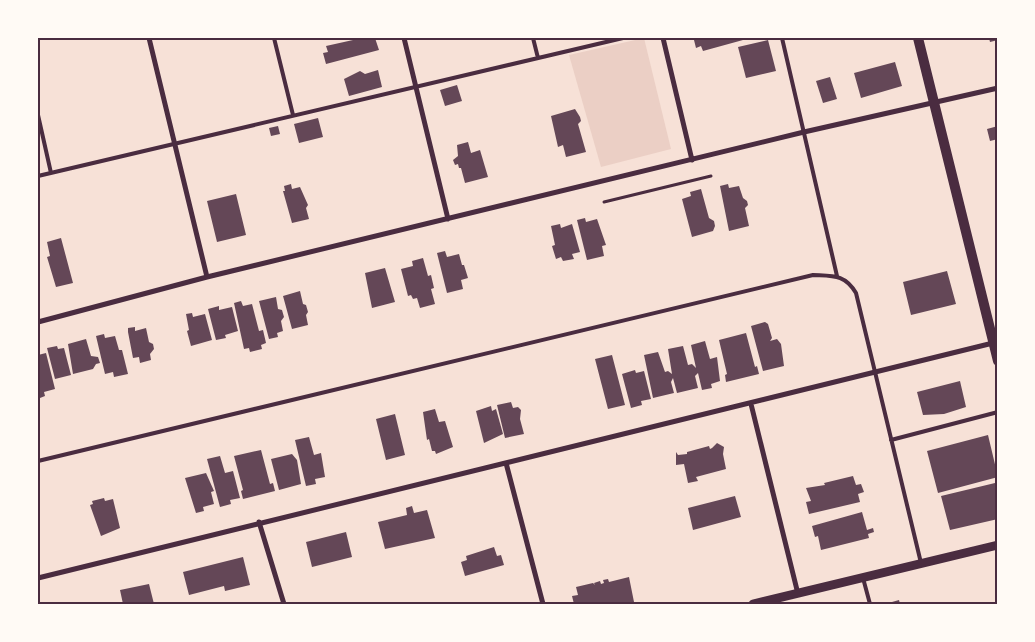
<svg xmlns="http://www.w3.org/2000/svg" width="1035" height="642" font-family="Spectral,serif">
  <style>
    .green { fill: #ebcfc5 }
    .building { fill: #644757 }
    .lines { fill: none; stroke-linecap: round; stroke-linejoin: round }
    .path { stroke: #4a2c40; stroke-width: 3 }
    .service { stroke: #4a2c40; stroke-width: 4 }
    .minor { stroke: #4a2c40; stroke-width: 5 }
    .tertiary { stroke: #4a2c40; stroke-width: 9 }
    .secondary { stroke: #4a2c40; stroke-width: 10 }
    .neatline { fill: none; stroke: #4a2c40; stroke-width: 2 }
  </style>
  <rect width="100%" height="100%" fill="#f7e1d7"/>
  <path class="green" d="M644,38L671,149L601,167L569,55Z"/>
  <path class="building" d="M362,38H375L379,50L326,64L323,53L328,52L326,46Z
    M699,38H742L743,40L703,51L701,46L696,48L694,40Z
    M989,38H998V40L990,42Z
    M768,40L776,71L746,78L738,47Z
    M895,62L902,86L861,98L854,73Z
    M378,70L382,87L349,96L344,79L360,71L365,74Z
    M830,77L837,99L823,103L816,81Z
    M457,85L462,101L445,106L440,90Z
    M575,109L580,117L581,121L578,124L586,152L566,157L563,145L558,147L551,116Z
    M318,118L323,137L299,143L294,124Z
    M278,126L280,134L271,136L269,128Z
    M998,126V139L990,141L987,129Z
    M468,142L471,153L480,150L488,177L465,183L461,168H459L458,164L455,165L453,160L458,156L457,145Z
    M291,184L292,189L300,187L308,205L306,208L309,219L292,223L283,191H285L284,186Z
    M728,184L729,188L739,186L743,198L747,201L748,205L745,208L749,226L729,231L720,186Z
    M701,189L709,218L714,221L715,226L713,231L692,237L682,199L691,196L690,192Z
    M236,194L246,235L217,242L207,201Z
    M585,218L586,222L597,219L606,245L602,246L604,256L587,260L577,220Z
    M560,224L561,228L572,224L580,252L572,254L574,259L563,261L561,257L556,259L552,246L555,245L551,226Z
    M61,238L73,283L56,287L47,257L50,256L47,242Z
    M445,251L447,257L459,254L462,265H464L468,278L461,280L463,289L447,293L437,253Z
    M423,258L428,276L431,275L434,288L431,289L435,304L420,308L417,298L413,299L411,295L408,296L401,269L413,266L412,261Z
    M385,268L395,302L372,308L365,273Z
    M947,271L956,304L911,315L903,282Z
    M300,291L303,304L306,305L308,312L306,315L308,325L292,329L283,296Z
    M276,297L278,309L282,310L284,317L281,321L283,331L277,333L278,337L269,339L259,301Z
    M241,301L243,306L252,304L259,331L263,330L266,343L261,345L262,349L250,352L249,348L244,349L234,303Z
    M219,306V310L232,307L238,331L225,335L226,338L216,340L208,309Z
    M192,313L193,317L205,314L212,340L191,346L187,331L189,330L186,314Z
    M765,322L768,324L772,338L770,341L777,339L781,344L784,366L763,371L751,326Z
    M135,327V331L146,328L149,342L153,344L154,349L150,354L151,360L140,363L139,357L133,358L128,332V328Z
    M746,333L755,367L757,366L759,374L726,382L725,375L727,374L719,340Z
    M104,334L105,338L115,336L119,350H122L128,374L114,377L113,372L105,374L96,336Z
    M86,339L91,356L98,357L100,363L96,364L93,369L73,374L68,344Z
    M705,341L710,359L717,357L720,381L711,384L712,388L702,390L698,373L695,376L698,388L677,393L673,378L671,382L674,393L653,398L644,355L658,352L665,372L668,371L672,374L668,349L683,346L688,365L692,364L696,368L691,345Z
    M57,346L58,349L64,348L71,375L55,379L47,348Z
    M46,353L55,389L44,392L45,396L40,398L38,387V355Z
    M612,355L625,405L608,409L595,359Z
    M635,370L636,373L644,371L651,399L641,401L642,405L631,408L622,374Z
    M960,381L966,407L944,414L923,415L917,392Z
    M511,402L513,408L518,407L521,410L520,419L524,434L505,438L497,405Z
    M491,406L492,411L496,409L503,434L484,443L476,411Z
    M435,409L439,422L445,421L453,447L436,454L435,451H432L429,439L427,440L423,412Z
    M395,414L405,455L386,460L376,419Z
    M988,435L998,477L938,493L927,451Z
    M309,437L314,455L321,453L325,477L315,479L316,484L306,486L295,440Z
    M717,443L724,447L723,454L726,469L696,477L698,481L688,483L684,464L676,465V452L678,455L687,454V452L709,446L710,449L712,448Z
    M261,450L270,484L273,483L275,491L243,499L241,491L243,490L234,456Z
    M292,454L297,460L301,484L279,490L271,459Z
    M220,456L225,473L233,471L240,498L230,500L231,504L220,507L207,459Z
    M206,473L214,491L211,492L214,504L203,507L204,511L196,513L185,478Z
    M853,476L856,485L861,484L864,492L858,494L860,502L809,514L806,502L811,501L806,488L825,485L824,483Z
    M995,483L998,519L950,530L941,496Z
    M735,496L741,517L693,530L688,508Z
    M104,498L105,501L113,499L120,528L101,536L90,505L93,504L92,501Z
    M412,506L414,513L427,510L435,538L385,549L378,522L407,515L406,508Z
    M862,512L867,530L873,528L874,532L868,534L869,538L821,550L818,536L815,537L812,526Z
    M346,532L352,557L312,567L306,542Z
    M494,547L497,556L501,555L504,565L465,576L461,562L467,560L466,556Z
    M243,557L250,585L225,591L224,586L189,595L183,572Z
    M629,577L634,602L622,604H574L572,596L578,595L576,587L593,583L595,585L594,583L600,581L601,584L604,583L603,580L608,579L609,582Z
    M149,584L154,604H123L120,590Z
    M899,600L900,604H885Z"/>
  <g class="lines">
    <path class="path" d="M604,202L711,176"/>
    <path class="service" d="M274,38L293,115
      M533,38L538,58
      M782,38L837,276
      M38,115L51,173
      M38,176L623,38
      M891,440L998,412
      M38,461L813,275C833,276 845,274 856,293L921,563
      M863,578L870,604"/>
    <path class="minor" d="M149,38L207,277
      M404,38L448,219
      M663,38L692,160
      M38,322L207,277L804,132L998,88
      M751,404L798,594
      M506,463L543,604
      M259,522L284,604
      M38,578L993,343"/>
    <path class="tertiary" d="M753,604L998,545"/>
    <path class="secondary" d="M918,38L998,361"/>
  </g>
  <rect width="1035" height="642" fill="none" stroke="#fffaf5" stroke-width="78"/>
  <rect x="39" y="39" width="957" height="564" class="neatline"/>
</svg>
